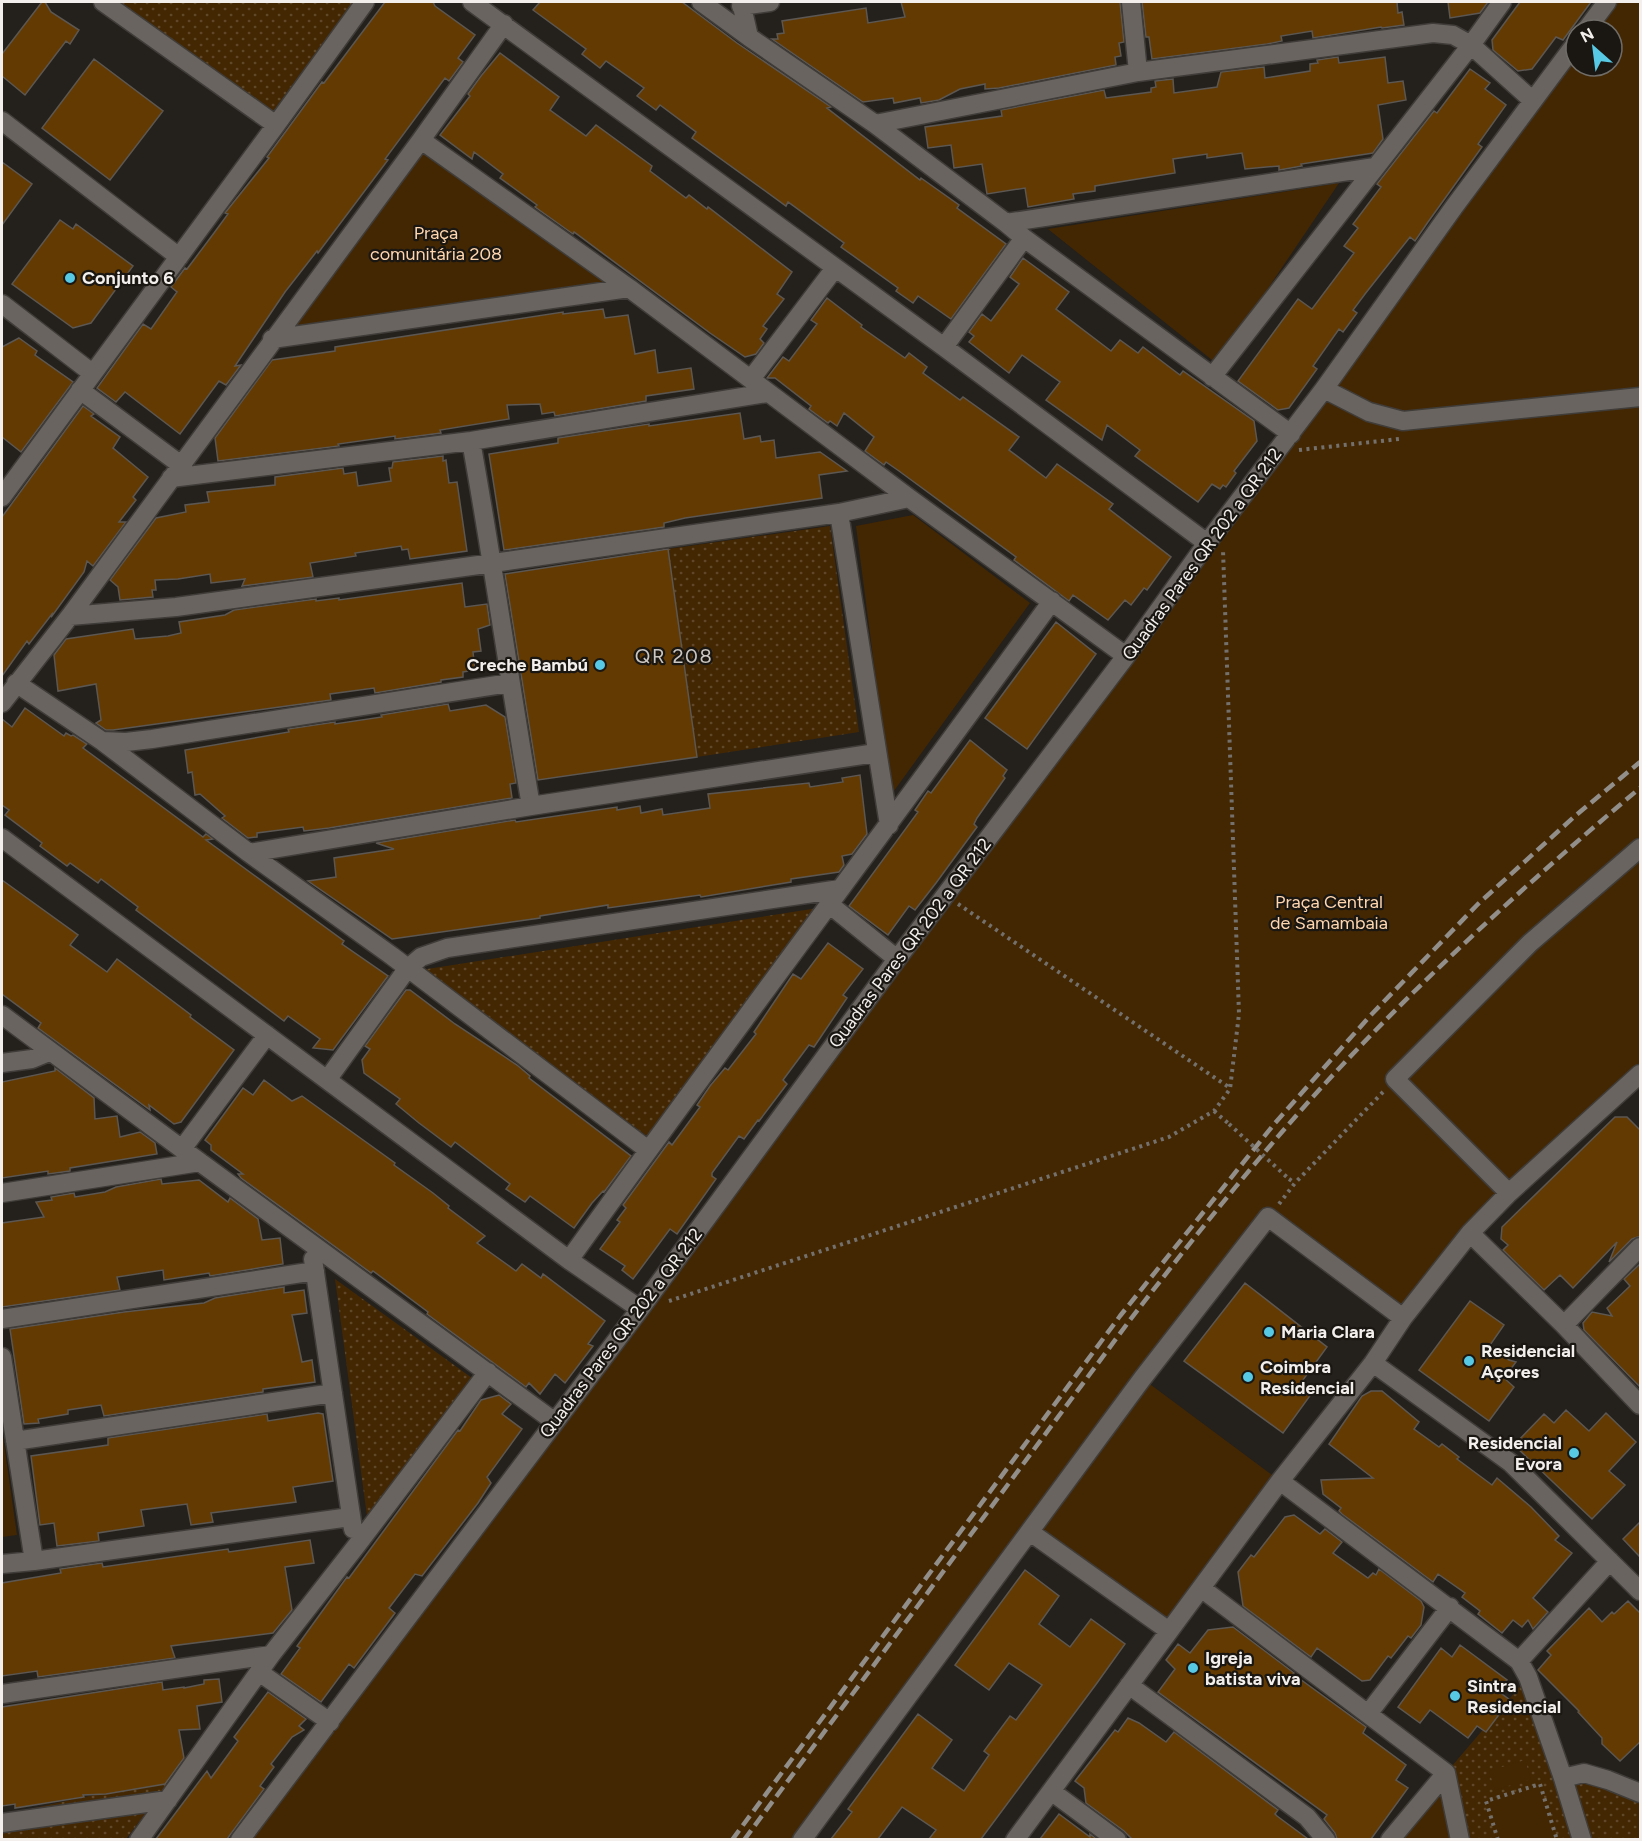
<svg xmlns="http://www.w3.org/2000/svg" width="1642" height="1841" font-family="Figtree,sans-serif">
  <style>
    .grass { fill: url(#grass-dots) }
    .park { fill: #432703 }
    .building { fill: #633a01; stroke: #5c5752; stroke-width: 1.5 }
    .lines { fill: none; stroke-linecap: round; stroke-linejoin: round }
    .minor-casing { stroke: #3f3c39; stroke-width: 21 }
    .path { stroke: #74706c; stroke-width: 4; stroke-dasharray: 3 4.5; stroke-linecap: butt }
    .minor { stroke: #69645f; stroke-width: 18 }
    .rail { stroke: #928e8a; stroke-width: 4.5; stroke-dasharray: 12 6; stroke-linecap: butt }
    .path-bridge { stroke: #74706c; stroke-width: 4; stroke-dasharray: 3 4.5; stroke-linecap: butt }
    .poi-dot { fill: #58c9e4; stroke: #1a1612; stroke-width: 2 }
    .labels { text-anchor: middle; dominant-baseline: central; stroke-width: 4.5; stroke-linejoin: round; paint-order: stroke }
    .park-label { font-size: 18px; fill: #ffd6ae; stroke: #1a1612 }
    .poi-label { font-size: 18px; font-weight: bold; fill: #f2efec; stroke: #1a1612; text-anchor: start }
    .street-label { font-size: 18px; fill: #f2efec; stroke: #1a1612 }
    .neighbourhood-label { font-size: 20px; letter-spacing: 1.5px; fill: #ccc6c1; stroke: #1a1612 }
  </style>
  <defs>
    <pattern id="grass-dots" width="8" height="8" patternUnits="userSpaceOnUse" patternTransform="scale(1.5)"><rect width="8" height="8" fill="#432703"/><path d="M2 2h.1M6 6h.1" fill="none" stroke="#5f4728" stroke-width="1.8" stroke-linecap="round"/></pattern>
  </defs>
  <rect width="100%" height="100%" fill="#24201b"/>
  <path class="grass" d="M109,2H353L271,114Z
    M830,526L859,732L697,757L668,549Z
    M818,908L651,1139L421,970Z
    M335,1279L472,1378L367,1516Z
    M1528,1677L1563,1778L1640,1793V1839H1460L1446,1773Z
    M172,1778L126,1839H2V1815Z"/>
  <path class="park" d="M1604,2H1640V1074L1509,1193L1403,1318L1268,1218L1143,1379L1280,1481L1169,1631L1030,1532L802,1839L250,1840L1576,42V66H1612V30H1584Z
    M420,136L634,291L261,349Z
    M1339,183L1217,364L1048,229Z
    M913,515L1030,603L891,795L856,526Z
    M2,1430L17,1535L2,1537Z
    M1525,1760L1531,1779L1495,1790L1489,1771Z
    M1446,1773L1460,1839L1394,1840Z
    M1540,1784L1557,1839H1498L1486,1801Z"/>
  <path class="building" d="M42,2H45L51,12L79,30L70,44L66,41L25,95L2,76V54Z
    M385,2H433L435,6L475,35L458,58L463,62L449,81L445,78L385,159L388,160L318,253L317,251L285,292L235,366L241,365L226,385L219,381L180,434L125,392L116,402L97,388L143,324L151,329L177,292L171,287L185,268L187,269L214,233L228,214L225,213L269,158L267,157L322,82L324,83Z
    M540,2H682L737,43L831,107L827,108L920,180L921,178L959,205L957,208L1006,244L951,319L918,296L913,303L896,291L898,288L841,247L844,243L788,202L786,206L692,138L696,132L660,105L656,110L637,96L644,88L606,61L600,68L582,54L586,49L533,10Z
    M901,2H1120L1124,42L1119,43L1121,56L1115,57L1116,65L999,88L985,89V84L960,89L939,100L921,103L920,98L894,103L893,98L863,102L772,39H778L777,34L784,33L782,21L866,8L868,23L905,17Z
    M1142,2H1397L1398,13L1402,12L1404,25L1382,28L1381,27L1313,38L1312,31L1281,36L1282,41L1267,44L1152,59L1149,37H1146Z
    M1448,2H1488L1480,13L1450,18Z
    M1520,2H1591L1563,40L1556,37L1532,69L1518,71L1493,50L1492,40Z
    M500,53L559,97L550,110L586,136L596,125L652,166L650,171L686,198L689,195L707,209L708,207L792,272L777,294L784,299L763,326L767,329L760,339L764,343L756,354L745,357L710,333L574,232L573,234L535,207L537,205L500,178L503,174L474,152L472,159L440,135L470,96L468,94L481,76Z
    M1338,57L1339,63L1385,57L1388,83L1403,81L1406,100L1378,105L1383,139L1373,153L1301,164L1302,166L1279,170V166L1245,169L1242,153L1207,158V154L1173,159L1175,173L1095,186V191L1073,194L1074,199L1028,207L1025,188L987,194L982,164L954,168L951,145L928,148L925,127L1002,116L1001,110L1104,90L1106,98L1151,92V88L1156,87L1155,81L1173,79L1174,93L1217,87L1221,72L1264,67L1265,78L1310,71V64L1318,63L1317,60Z
    M94,59L163,111L110,180L42,128Z
    M1470,69L1490,83L1485,89L1506,105L1478,144L1482,147L1428,222L1415,241L1410,237L1365,294L1353,310L1357,313L1343,332L1339,329L1313,366L1317,369L1289,408L1278,410L1238,381L1298,299L1312,309L1354,253L1344,246L1358,228L1353,224L1381,187L1377,184L1434,111L1437,113Z
    M2,162L32,184L2,225Z
    M60,220L73,229L76,224L133,266L91,323L73,328L12,284Z
    M1023,258L1069,292L1056,309L1111,351L1120,340L1138,353L1143,347L1180,375L1183,371L1254,421L1257,441L1234,471L1236,473L1226,487L1223,485L1220,489L1212,484L1198,502L1135,456L1140,450L1107,425L1102,440L1046,400L1060,382L1022,355L1009,373L969,342L974,336L969,332L982,314L991,321L1019,284L1010,277Z
    M827,298L862,325L861,327L905,358L909,353L927,367L923,373L960,400L963,397L1019,437L1009,450L1046,478L1057,464L1113,504L1109,509L1171,557L1147,590L1144,588L1131,605L1125,600L1108,620L1073,595L1069,601L1014,560L1016,557L899,471L886,462L884,465L865,451L874,437L844,413L837,426L830,421L828,423L809,409L811,406L775,378H767L783,357L789,361L817,324L811,320Z
    M603,309L605,318L628,315L635,354L655,350L658,373L691,368L694,389L646,396V401L555,416L554,412L542,414L540,404L507,405L509,419L440,430L441,433L395,439V436L338,444L339,446L218,461L215,438L272,360L335,351V347L374,341L563,312V314Z
    M19,338L37,351L35,355L73,382L21,452L2,437V347Z
    M83,406L94,414L91,416L120,437L113,448L148,477L133,497L136,500L119,522H126L93,566L87,561L84,572L52,616V614L29,644L27,641L2,676V517Z
    M740,413L744,439L760,436L761,442L774,440L776,458L820,452L847,471L819,475L822,498L685,518L664,523V527L504,550L489,454L558,443V438L649,424V426Z
    M443,456V461L446,460L449,483L457,482L467,551L410,559L408,549L402,550L401,546L355,553L356,556L310,563L313,577L242,586L245,579L211,583L210,574L178,579L155,580L156,590H152L153,597L120,600L118,587L110,580L156,518L186,512L185,505L209,502L207,492L275,485V477L343,468L344,474L356,472L358,486L391,481L389,468H392L393,462Z
    M668,549L697,757L538,780L505,574Z
    M462,583L465,607L487,604L490,625L478,629L481,651L473,652L475,670L463,672V677L441,680V682L375,693L374,688L330,694L331,700L113,730H106L96,723L101,720L96,684L58,691L54,655L66,639L133,629L135,639L168,636L181,633L179,622L225,615L234,610L316,599V601L339,598V600Z
    M1056,622L1096,654L1027,749L985,718Z
    M448,704L450,711L486,705L505,717L516,783L510,784L512,798L329,828L304,831L303,827L257,833V837L248,838L222,818L225,816L200,794L195,795L192,772L188,773L185,750L289,732L288,729L335,722V724L382,717L381,715Z
    M25,708L64,736L66,733L71,736L73,735L87,744L83,748L106,765L203,837L206,834L213,839L206,840L344,941L342,944L388,976L333,1050L313,1048L320,1039L288,1016L284,1021L136,910L138,907L101,879L98,883L70,863L67,866L40,846L42,843L5,815L9,810L2,805V719L12,727Z
    M970,740L1007,770L1003,776L1005,778L977,818L974,824L977,827L936,883L915,910L909,906L888,935L849,906L918,812L915,810L928,791L931,793Z
    M860,775L867,834L852,854L842,856L844,865L839,872L791,879V882L701,897L700,895L608,908V905L540,916V918L392,939L308,881L336,877L334,858L394,849L376,843L515,820L516,822L617,807V810L640,806L641,813L662,809L663,815L710,808L708,794L809,783L810,787L843,782L842,778Z
    M2,880L78,935L70,945L107,972L117,959L191,1015L190,1017L234,1050L181,1122L174,1124L149,1105L150,1110L38,1028L41,1023L2,994Z
    M828,943L863,969L843,995L847,998L814,1047L809,1045L783,1080L787,1084L759,1121L758,1120L744,1139L739,1136L712,1173V1176L716,1179L677,1234L670,1229L633,1279L622,1270L625,1266L600,1249L620,1222L617,1220L626,1208L623,1205L669,1142L672,1145L700,1107L697,1105L710,1086L725,1068L728,1070L756,1034L754,1032L793,974L801,979Z
    M406,990H410L455,1024L517,1065L530,1076L529,1078L631,1156L604,1192L603,1191L592,1203L574,1228L530,1196L525,1202L506,1189L510,1184L455,1142L451,1147L419,1123L396,1104L400,1099L364,1073L362,1060L370,1049L365,1046Z
    M55,1068L94,1098L95,1119L117,1116L120,1137L140,1132L155,1143L157,1154L70,1168V1171L48,1174V1171L2,1178V1082L55,1071Z
    M264,1080L292,1101L302,1096L395,1163L394,1165L433,1193L449,1206L448,1208L485,1236L477,1243L516,1271L522,1264L541,1278L543,1274L605,1321L588,1344L593,1346L565,1383L555,1374L540,1394L529,1383L526,1387L427,1314L428,1312L373,1271L371,1273L241,1178L238,1174H243L211,1150V1145L205,1140L243,1088L253,1095Z
    M1615,1117H1627L1641,1131V1236L1632,1239L1609,1262L1617,1242L1573,1288L1560,1275L1544,1290L1503,1250L1508,1245L1501,1239L1502,1227Z
    M161,1179L162,1184L199,1180L228,1202L230,1198L258,1219L262,1240L280,1238L283,1264L210,1276L209,1273L164,1280L163,1270L117,1277L120,1290L2,1307V1223L44,1217L36,1202L52,1200L51,1197L74,1193L75,1197L105,1192L116,1187Z
    M1641,1263V1388L1584,1330L1583,1323L1592,1312L1612,1316L1607,1308L1630,1286L1624,1279Z
    M1245,1283L1327,1347L1300,1384L1312,1393L1283,1433L1184,1361Z
    M284,1287V1293L304,1290L307,1313L292,1315L302,1362L312,1360L315,1382L263,1389V1392L104,1416L101,1405L68,1410V1414L38,1419L39,1423L24,1424L10,1329L124,1312L204,1303L215,1298Z
    M1470,1301L1504,1325L1490,1345L1509,1360L1516,1362L1504,1378L1514,1387L1489,1421L1419,1370Z
    M1371,1391H1382L1419,1422L1414,1429L1439,1447L1442,1444L1459,1457L1457,1459L1492,1485L1497,1478L1531,1507L1559,1536L1555,1540L1572,1553L1533,1598L1548,1612L1533,1629L1528,1620L1522,1627L1513,1620L1502,1633L1478,1614L1480,1611L1462,1597L1465,1593L1438,1574L1433,1582L1342,1514L1339,1511L1341,1508L1323,1494L1321,1480L1373,1478L1329,1444L1362,1396Z
    M499,1395L511,1404L502,1414L522,1429L487,1477L491,1483L478,1503L422,1576L415,1574L389,1608L395,1613L354,1668L349,1664L321,1702L281,1674L300,1648L297,1646L347,1577L349,1578L458,1430L460,1431L481,1400Z
    M1566,1410L1589,1431L1606,1413L1636,1442L1609,1471L1625,1485L1592,1519L1514,1445L1544,1414L1554,1423Z
    M318,1413L323,1414L333,1481L293,1487L296,1502L211,1513L213,1522L191,1525L187,1504L141,1510L144,1526L98,1533L99,1541L57,1546L54,1523L40,1525L31,1456L108,1445V1438L267,1414L268,1421Z
    M1294,1515L1320,1534L1325,1529L1342,1542L1333,1553L1368,1578L1373,1573L1376,1575L1379,1569L1421,1601L1424,1607L1421,1625L1411,1638L1408,1636L1391,1658L1388,1656L1370,1680L1362,1681L1317,1648L1311,1657L1243,1606L1238,1572L1251,1555L1254,1557L1285,1517Z
    M1641,1521V1558L1623,1539Z
    M310,1540L314,1563L285,1567L292,1610L273,1633L171,1646L175,1658L38,1677L37,1671L2,1676V1583L61,1573L60,1569L102,1563L103,1567L228,1549L229,1552Z
    M1025,1570L1059,1596L1039,1624L1070,1647L1091,1619L1125,1644L1097,1683L981,1839H929L936,1830L902,1807L878,1839H831L852,1812L848,1809L918,1714L952,1740L932,1768L964,1791L989,1755L984,1751L1010,1716L1016,1720L1042,1685L1009,1663L989,1690L955,1665Z
    M1628,1601L1641,1614V1741L1620,1761L1602,1744V1738L1578,1712L1579,1711L1538,1670L1551,1655L1547,1651L1589,1608L1602,1622L1612,1612L1614,1614Z
    M1233,1627L1294,1673L1293,1674L1366,1727L1363,1733L1406,1765L1396,1780L1408,1788L1371,1839H1337L1335,1833L1324,1819L1327,1815L1158,1692L1175,1669L1166,1660L1178,1644L1190,1653L1208,1630Z
    M1460,1645L1507,1680L1498,1691L1510,1700L1486,1732L1477,1726L1468,1738L1430,1710L1420,1723L1398,1707L1441,1648L1452,1657Z
    M219,1679L222,1702L197,1706L200,1729L179,1730L184,1758L165,1784L106,1794L83,1795L84,1797L15,1808V1804L2,1806V1707L162,1682L163,1690L184,1687V1688L204,1684V1680Z
    M268,1692L306,1719L299,1726L304,1730L292,1737L271,1764L274,1767L260,1786L264,1789L227,1839H156L207,1771L211,1778L238,1741L234,1737Z
    M1128,1718L1139,1723L1166,1742L1174,1732L1278,1810L1275,1814L1277,1816L1308,1839H1132L1124,1831L1086,1803L1084,1788L1075,1781L1115,1730L1118,1732Z
    M1059,1814L1090,1837V1834L1095,1838L1094,1839H1040Z"/>
  <g class="lines">
    <g class="minor-casing">
      <path id="minor" d="M103,2L276,125
        M472,2L944,347L1207,543
        M701,2L749,37L875,124L1006,223L1024,238L1291,434
        M741,2L749,37
        M1131,2L1138,72
        M741,6L770,2
        M1586,30L1607,2
        M2,121L179,257
        M875,124L1138,72L1433,33L1453,35L1471,45L1533,101
        M421,140L629,288L909,498L1126,656
        M1006,223L1375,167
        M2,304L92,373
        M272,339L629,288
        M944,347L1024,238
        M1212,377L1471,45L1502,2
        M751,379L835,268
        M1324,389L1369,412L1403,421L1640,397
        M80,390L181,465
        M471,441C493,562 510,684 531,806
        M171,478L471,441L767,393
        M2,497L276,125L365,2
        M839,513L889,825
        M70,616L176,607L493,563L839,513L909,498
        M16,683L102,741L249,853L392,956L648,1150
        M2,703L70,616L421,140L504,24
        M102,741L126,742L152,739L510,683
        M2,838L569,1260L640,1309
        M249,853L531,806L876,753
        M829,904L897,959
        M2,1015L182,1149L555,1422
        M2,1063L32,1059L49,1052
        M327,1080L407,969L421,957L447,948L840,889
        M182,1149L267,1035
        M2,1193L200,1162
        M1509,1193L1395,1079L1530,943L1640,848
        M1470,1233L1564,1325L1640,1405
        M313,1259L353,1529
        M569,1260C728,1039 892,821 1052,601
        M2,1319L315,1271
        M1564,1325L1640,1247
        M2,1357L34,1561
        M1373,1363L1511,1463L1640,1591
        M15,1441L333,1393
        M1280,1481L1519,1661L1528,1677L1563,1778L1582,1840
        M1030,1532L1169,1631
        M2,1564L34,1561L350,1517
        M1201,1588L1446,1773L1460,1840
        M1519,1661L1610,1561
        M259,1672L330,1722
        M1129,1685L1307,1817L1326,1840
        M2,1694L271,1655
        M1368,1714L1450,1607
        M1563,1778L1584,1773L1608,1780L1640,1793
        M1051,1791L1117,1840
        M2,1823L168,1800
        M139,1840L271,1655L357,1545L488,1372
        M240,1840L640,1309L897,959L1126,656L1207,543L1324,389L1454,207L1576,43
        M802,1840L1142,1379L1268,1217L1403,1318
        M1015,1840L1280,1481L1373,1363L1403,1318L1470,1233L1509,1193L1640,1074
        M1390,1840L1446,1773"/>
    </g>
    <path class="path" d="M1299,450L1399,439
      M958,904L1230,1088
      M1214,1111L1229,1124
      M1289,1179L1295,1183
      M1279,1204L1295,1183L1384,1091
      M669,1301L1169,1137L1214,1111L1230,1089L1239,1014L1223,550
      M1498,1840L1486,1801L1540,1784L1557,1840"/>
    <use href="#minor" class="minor"/>
    <path class="rail" d="M732,1840L1120,1316L1275,1123L1369,1017L1478,904L1575,816L1640,762
      M744,1840L1130,1320C1191,1241 1253,1163 1320,1089C1419,981 1528,882 1640,788"/>
    <path class="path-bridge" d="M1229,1124L1289,1179"/>
  </g>
  <g class="poi-dot">
    <circle cx="70" cy="278" r="6"/>
    <circle cx="600" cy="665" r="6"/>
    <circle cx="1269" cy="1332" r="6"/>
    <circle cx="1469" cy="1361" r="6"/>
    <circle cx="1248" cy="1377" r="6"/>
    <circle cx="1574" cy="1453" r="6"/>
    <circle cx="1193" cy="1668" r="6"/>
    <circle cx="1455" cy="1696" r="6"/>
  </g>
  <g class="labels">
    <g class="park-label">
      <text x="436" y="233">Praça<tspan x="436" dy="21">comunitária 208</tspan></text>
      <text x="1329" y="902">Praça Central<tspan x="1329" dy="21">de Samambaia</tspan></text>
    </g>
    <g class="poi-label">
      <text x="82" y="278">Conjunto 6</text>
      <text x="588" y="665" text-anchor="end">Creche Bambú</text>
      <text x="1281" y="1332">Maria Clara</text>
      <text x="1481" y="1351">Residencial<tspan x="1481" dy="21">Açores</tspan></text>
      <text x="1260" y="1367">Coimbra<tspan x="1260" dy="21">Residencial</tspan></text>
      <text x="1562" y="1443" text-anchor="end">Residencial<tspan x="1562" dy="21">Evora</tspan></text>
      <text x="1205" y="1658">Igreja<tspan x="1205" dy="21">batista viva</tspan></text>
      <text x="1467" y="1686">Sintra<tspan x="1467" dy="21">Residencial</tspan></text>
    </g>
    <g class="street-label">
      <text transform="translate(1202 554) rotate(-54)">Quadras Pares QR 202 a QR 212</text>
      <text transform="translate(910 943) rotate(-53)">Quadras Pares QR 202 a QR 212</text>
      <text transform="translate(621 1333) rotate(-53)">Quadras Pares QR 202 a QR 212</text>
    </g>
    <g class="neighbourhood-label">
      <text x="674" y="656">QR 208</text>
    </g>
  </g>
  <rect width="1642" height="1841" fill="none" stroke="#f2efec" stroke-width="6"/>
  <g transform="translate(1594 48) rotate(332)"><circle r="28" fill="#1a1612" stroke="#706d69" stroke-width="1.5"/>
  <path d="M0-4.5L10 22L0 15L-10 22Z" fill="#58c9e4"/>
  <text y="-9" font-size="16" font-weight="bold" text-anchor="middle" fill="#f2efec">N</text>
  </g>
</svg>
